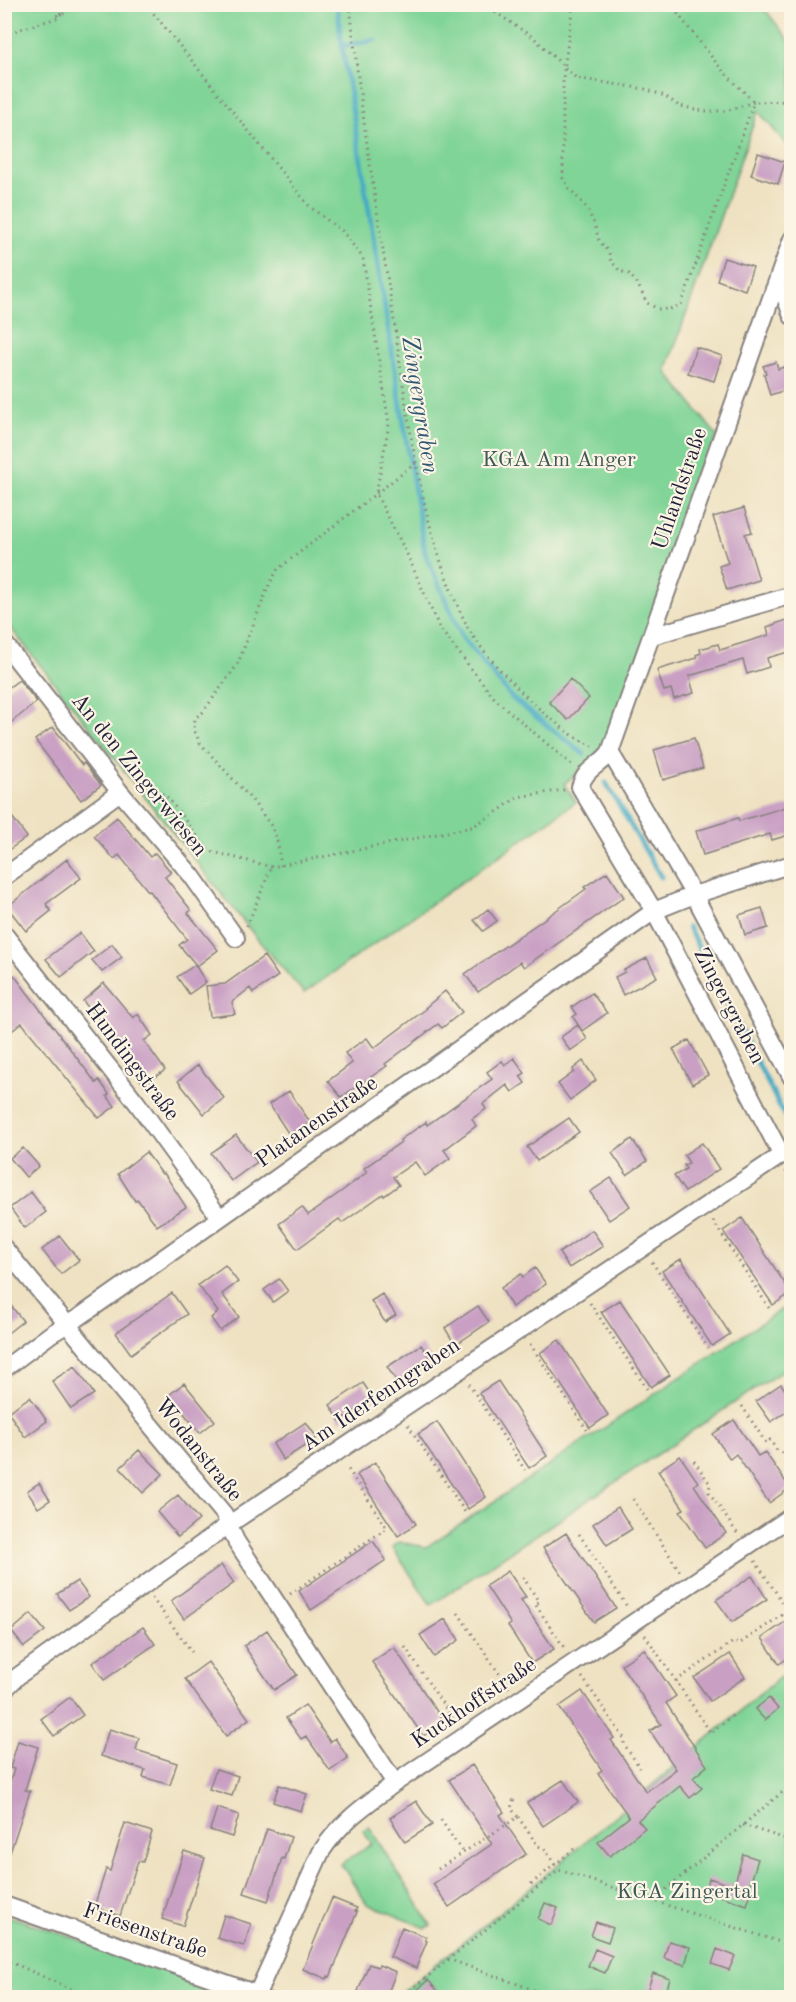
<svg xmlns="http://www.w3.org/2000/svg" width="796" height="2002" font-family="'Old Standard TT',serif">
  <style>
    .green { fill: #80d497; stroke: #517b69; stroke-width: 1.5 }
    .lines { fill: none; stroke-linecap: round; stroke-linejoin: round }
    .stream { stroke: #44aac4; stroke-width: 5 }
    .building { fill: #c9a0c4 }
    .lane-casing { stroke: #88827e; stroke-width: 11 }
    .street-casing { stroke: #88827e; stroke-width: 20 }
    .path { stroke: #88827e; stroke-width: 3; stroke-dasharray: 1.5 4.5; stroke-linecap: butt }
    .lane { stroke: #fff; stroke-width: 8 }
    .street { stroke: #fff; stroke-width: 16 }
    .labels { text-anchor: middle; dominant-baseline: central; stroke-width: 4.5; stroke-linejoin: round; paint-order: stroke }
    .park-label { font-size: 22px; fill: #3e5757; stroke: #fcf5e5 }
    .street-label { font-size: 22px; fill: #22223b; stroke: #fcf5e5 }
    .water-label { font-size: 24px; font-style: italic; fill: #305872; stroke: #fcf5e5 }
  </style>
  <rect width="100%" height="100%" fill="#fcf5e5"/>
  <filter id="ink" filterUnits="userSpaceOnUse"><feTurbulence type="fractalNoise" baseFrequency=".0167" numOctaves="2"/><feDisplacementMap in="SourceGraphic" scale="12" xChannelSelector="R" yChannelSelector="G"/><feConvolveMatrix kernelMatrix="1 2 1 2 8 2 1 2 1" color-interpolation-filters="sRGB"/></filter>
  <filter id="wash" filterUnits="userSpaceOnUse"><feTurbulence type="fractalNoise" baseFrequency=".008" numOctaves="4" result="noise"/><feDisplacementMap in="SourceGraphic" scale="24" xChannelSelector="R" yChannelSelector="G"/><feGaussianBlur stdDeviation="1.35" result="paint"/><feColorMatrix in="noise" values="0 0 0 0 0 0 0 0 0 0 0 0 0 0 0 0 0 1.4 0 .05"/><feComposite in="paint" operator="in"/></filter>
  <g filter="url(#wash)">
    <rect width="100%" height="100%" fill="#efe2c2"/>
    <path class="green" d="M761,4L791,43V150L758,111L666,371L717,436L607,749L564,784L576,802L304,993L259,941L5,621V5Z
      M791,1303V1365L431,1605L392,1547L399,1542L426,1547Z
      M791,1668V1997L395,1998L560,1863Z
      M369,1827L431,1925L426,1928L367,1904L341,1864L372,1844L363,1830Z
      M5,1915L250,1997H5Z"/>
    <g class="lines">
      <path class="stream" d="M337,4L342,46L425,553L462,637L513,699L584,754
        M342,46L376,40
        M606,783L661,877
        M688,927L792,1130"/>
    </g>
    <g id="blocks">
      <path class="building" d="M758,153L785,162L778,184L751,175Z
        M724,258L753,267L745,290L717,280Z
        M696,347L722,356L714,381L688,373Z
        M776,362L778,369L790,365L788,377L792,388L770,395L764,374L766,373L763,366Z
        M744,508L752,532L745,534L759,580L727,590L719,566L728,563L713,517Z
        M792,618V651L767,658L769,667L747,674L743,660L689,676L694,693L674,699L671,689L664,691L657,670L697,658L696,655L701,653L700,649L718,644L720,650L769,635L767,627Z
        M570,679L589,698L568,720L549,702Z
        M19,680L37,702L4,728V691Z
        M53,727L82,765L84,763L101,785L81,800L35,740Z
        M694,738L703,768L663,780L654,750Z
        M792,805V834L772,840L770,834L703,855L696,831L738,818L739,821Z
        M12,817L27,837L10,849L4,841V823Z
        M117,817L150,857L155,853L171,872L165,877L191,910L188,913L218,950L197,966L179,945L187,939L149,890L148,891L119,855L114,859L94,836Z
        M67,859L81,878L46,904L51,911L26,931L7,907Z
        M607,872L624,897L524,967L520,962L478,992L465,974L547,917L586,889L584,887Z
        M762,908L768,928L745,935L739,915Z
        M488,909L497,921L483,931L474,920Z
        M80,933L94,951L61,977L46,959Z
        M112,944L122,957L102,972L92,960Z
        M264,956L278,976L253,993L250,988L232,1002L235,1014L210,1017L206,986L225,984Z
        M647,958L657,977L623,995L615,977L625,972L624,970Z
        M195,965L206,982L189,994L177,977Z
        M14,975L96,1083L99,1080L109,1094L107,1096L115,1106L99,1118L22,1023L4,1037V982Z
        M104,983L133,1018L138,1014L152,1035L144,1041L165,1070L144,1085L133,1070L136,1068L101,1017L98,1019L83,1001Z
        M445,991L462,1012L442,1028L438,1024L385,1064L387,1066L341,1097L328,1081L352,1063L345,1053L367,1038L374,1048L426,1009L425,1008Z
        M592,993L607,1013L582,1031L573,1017L577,1014L572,1007Z
        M578,1025L587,1039L570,1051L561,1037Z
        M689,1040L708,1075L692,1084L673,1049Z
        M514,1058L525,1073L520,1076L525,1083L512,1092L507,1085L483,1104L486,1109L472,1119L476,1126L444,1150L450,1158L425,1176L415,1162L393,1177L399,1185L384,1196L383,1194L342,1223L339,1219L297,1249L279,1224L302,1207L308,1215L342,1191L367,1172L364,1168L401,1142L400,1140L426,1122L427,1125L492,1079L487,1072L502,1061L505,1065Z
        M583,1061L596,1080L570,1100L558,1084L574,1072L573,1069Z
        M198,1065L224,1098L204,1114L178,1081Z
        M289,1091L310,1122L290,1136L269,1104Z
        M569,1118L579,1132L537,1161L527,1147Z
        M236,1135L257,1162L231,1181L211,1153Z
        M632,1139L647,1161L627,1175L612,1153Z
        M702,1143L719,1169L685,1192L674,1176L686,1169L684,1165L689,1163L684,1155Z
        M23,1148L39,1166L26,1177L10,1158Z
        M146,1152L162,1174L164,1173L186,1207L157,1226L138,1200L135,1201L118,1174Z
        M611,1178L630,1206L609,1220L590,1192Z
        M31,1192L46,1212L25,1228L10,1208Z
        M742,1218L791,1293L773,1305L723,1231Z
        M592,1230L603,1246L569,1268L559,1253Z
        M60,1236L79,1260L61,1274L42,1250Z
        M681,1259L730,1334L712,1346L662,1271Z
        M225,1265L238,1282L222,1294L239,1317L220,1331L211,1318L218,1312L198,1285Z
        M535,1268L546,1284L512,1307L501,1288L521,1274L523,1277Z
        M279,1279L288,1291L273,1302L264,1290Z
        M172,1293L187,1314L131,1354L116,1333Z
        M382,1294L396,1315L385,1322L371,1301Z
        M4,1297L23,1321L4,1336Z
        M620,1300L670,1375L651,1387L601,1312Z
        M478,1306L489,1322L455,1345L445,1328Z
        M559,1340L608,1415L590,1428L540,1353Z
        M421,1345L432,1360L398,1383L387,1367Z
        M75,1366L94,1394L71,1409L52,1381Z
        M498,1381L547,1456L529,1468L479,1393Z
        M184,1383L215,1421L200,1433L169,1395Z
        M363,1383L374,1399L340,1421L330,1405Z
        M781,1384L792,1400V1408L771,1422L756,1401Z
        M30,1397L47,1421L25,1437L8,1412Z
        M734,1420L758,1456L765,1452L790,1488L769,1503L736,1454L730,1459L713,1434Z
        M306,1422L317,1438L283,1460L273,1444Z
        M437,1422L486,1497L468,1509L418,1434Z
        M139,1450L163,1474L143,1493L120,1468Z
        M680,1456L698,1482L694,1485L726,1533L705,1548L680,1511L684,1509L658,1471Z
        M375,1462L416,1524L398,1536L357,1475Z
        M39,1483L50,1500L38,1508L27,1491Z
        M178,1495L199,1520L178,1537L157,1512Z
        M618,1507L632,1529L607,1545L593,1524Z
        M566,1533L616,1608L594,1622L543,1548Z
        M373,1541L386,1560L311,1610L299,1591Z
        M221,1565L234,1583L184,1619L171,1601Z
        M508,1571L526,1597L521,1600L554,1649L532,1663L508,1626L511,1624L486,1586Z
        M752,1576L767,1599L732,1622L716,1600Z
        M77,1581L89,1597L69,1610L57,1594Z
        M31,1614L45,1631L24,1647L11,1631Z
        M445,1619L459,1640L434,1657L420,1635Z
        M785,1622L792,1632V1655L779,1664L762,1638Z
        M143,1627L155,1644L104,1680L92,1663Z
        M267,1630L297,1675L274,1690L244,1646Z
        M394,1647L444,1722L423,1736L372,1662Z
        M644,1649L676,1696L666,1703L707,1766L693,1778L702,1788L690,1798L680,1786L638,1820L645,1828L610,1856L598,1842L629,1817L598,1773L602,1770L559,1707L582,1691L614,1738L611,1740L646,1792L676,1769L650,1731L661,1724L621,1665Z
        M730,1654L745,1677L710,1701L694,1678Z
        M208,1662L249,1719L226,1736L185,1679Z
        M70,1697L83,1715L54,1736L41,1719Z
        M769,1698L778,1709L765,1720L755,1709Z
        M305,1705L330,1742L335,1738L348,1758L330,1771L306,1736L301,1739L286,1718Z
        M109,1729L139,1738L136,1750L177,1763L170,1785L143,1777L145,1770L101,1756Z
        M18,1741L38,1747L25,1790L30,1791L7,1862L4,1861V1799L14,1769L10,1768Z
        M472,1765L504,1812L500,1815L526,1854L449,1907L433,1884L492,1844L449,1780Z
        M216,1769L238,1776L232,1796L209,1789Z
        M563,1780L578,1802L543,1826L527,1803Z
        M279,1785L307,1794L301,1811L273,1802Z
        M416,1801L432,1825L405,1842L390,1818Z
        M217,1808L239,1815L232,1837L210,1830Z
        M125,1823L152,1832L143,1862L138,1861L120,1916L94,1907L106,1869L110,1871Z
        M267,1829L291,1837L284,1859L282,1858L268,1901L244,1893Z
        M184,1851L205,1858L183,1926L162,1919Z
        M743,1854L758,1859L748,1891L751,1892L747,1905L706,1891L709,1878L734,1886Z
        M332,1898L357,1908L355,1911L357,1912L330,1977L328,1976L327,1979L303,1969Z
        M545,1903L558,1908L551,1925L538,1919Z
        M224,1915L251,1924L244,1946L217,1938Z
        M596,1922L613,1928L608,1942L591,1936Z
        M402,1927L426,1937L425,1940L427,1941L416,1968L390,1957Z
        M669,1941L690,1947L685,1965L664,1958Z
        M595,1949L612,1956L605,1973L588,1966Z
        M717,1949L735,1956L729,1970L712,1964Z
        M369,1964L378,1967L379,1965L396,1972L386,1998H366L367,1995L358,1991Z
        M653,1973L670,1979L665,1995L648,1989Z
        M428,1980L444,1998H424L417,1990Z"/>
    </g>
  </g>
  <g filter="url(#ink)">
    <use href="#blocks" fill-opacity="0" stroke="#88827e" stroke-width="1.5"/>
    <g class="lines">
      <g class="lane-casing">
        <path id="lane" d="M257,1994L272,1998"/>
      </g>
      <g class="street-casing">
        <path id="street" d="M774,289L784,293L792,316
          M652,636L792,595
          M4,643L120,792L192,876L236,938
          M610,752L694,895L792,1078
          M4,877L120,792
          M4,934L137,1103L220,1218
          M781,1154L654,911L580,787C586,767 599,767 610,752L792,239
          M4,1248L224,1514L236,1541L395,1783
          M4,1369L51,1334L78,1318L213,1223L654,911L694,895L792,864
          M4,1690L18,1676L228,1525L792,1148
          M4,1905L257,1994L321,1852C340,1822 367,1804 395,1783L792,1516"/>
      </g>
      <path class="path" d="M146,4L310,207L342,231L363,258L389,424L376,494L406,552L440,629L496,700L573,766
        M350,4C360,108 377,211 393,314C408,417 420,532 467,626C484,659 558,734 593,746
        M479,4L498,14L534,38L576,78L645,89L665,96L679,106L704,111H726L754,102
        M573,4L563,78V178L570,189L586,207L594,223L599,240L609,253L611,261L620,271L629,274L637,283L647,303L658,309H670L681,305L754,102
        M670,4L722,70L754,102L792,101
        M63,14L79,4
        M57,16L61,4
        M4,34L57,18L71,4
        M139,788L157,790L168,798L209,851L272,867L472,827L500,810L517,797L564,790
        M281,866L277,840L272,827L252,800L200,743L194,730L195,718L203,712L237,665L269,585L278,569L417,462
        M247,926L271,868
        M786,1171L792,1190
        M713,1221L769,1308
        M652,1262L708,1348
        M590,1303L647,1389
        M530,1344L587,1430
        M790,1377L792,1380
        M469,1384L525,1470
        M742,1406L766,1443L770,1440L778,1452L786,1454
        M408,1425L465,1512
        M694,1461L710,1484L709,1492L737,1533
        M633,1499L681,1573
        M579,1534L628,1608
        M755,1561L791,1615L792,1622
        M523,1577L539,1602L535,1604L565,1649
        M290,1594L387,1528L346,1466
        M152,1598L192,1652
        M458,1613L509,1688
        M645,1635L711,1733L733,1715
        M405,1647L456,1724
        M582,1677L624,1738V1744L640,1768
        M676,1681L733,1642L739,1644L788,1611
        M518,1817L538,1846L544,1848L555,1865
        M441,1820L463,1853
        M743,1825L792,1841
        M438,1869L518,1817L511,1808L514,1798
        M531,1884L574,1849
        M652,1901L792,1784
        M4,1959L91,1998
        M448,1959L556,1998
        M401,1998L559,1870L792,1946"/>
      <use href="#lane" class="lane"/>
      <use href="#street" class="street"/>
    </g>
  </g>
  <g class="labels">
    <g class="park-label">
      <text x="559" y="460">KGA Am Anger</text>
      <text x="687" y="1892">KGA Zingertal</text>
    </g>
    <g class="street-label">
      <text transform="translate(680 489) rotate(-71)">Uhlandstraße</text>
      <text transform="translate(139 775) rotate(51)">An den Zingerwiesen</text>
      <text transform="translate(729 1006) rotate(62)">Zingergraben</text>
      <text transform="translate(132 1062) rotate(53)">Hundingstraße</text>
      <text transform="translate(317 1122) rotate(-35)">Platanenstraße</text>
      <text transform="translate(381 1395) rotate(-34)">Am Iderfenngraben</text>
      <text transform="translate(198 1450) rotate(51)">Wodanstraße</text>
      <text transform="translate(474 1703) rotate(-34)">Kuckhoffstraße</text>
      <text transform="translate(145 1931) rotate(19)">Friesenstraße</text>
    </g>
    <g class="water-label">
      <text transform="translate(419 405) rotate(81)">Zingergraben</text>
    </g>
  </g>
  <rect width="796" height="2002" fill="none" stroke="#fcf5e5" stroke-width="24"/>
</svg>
